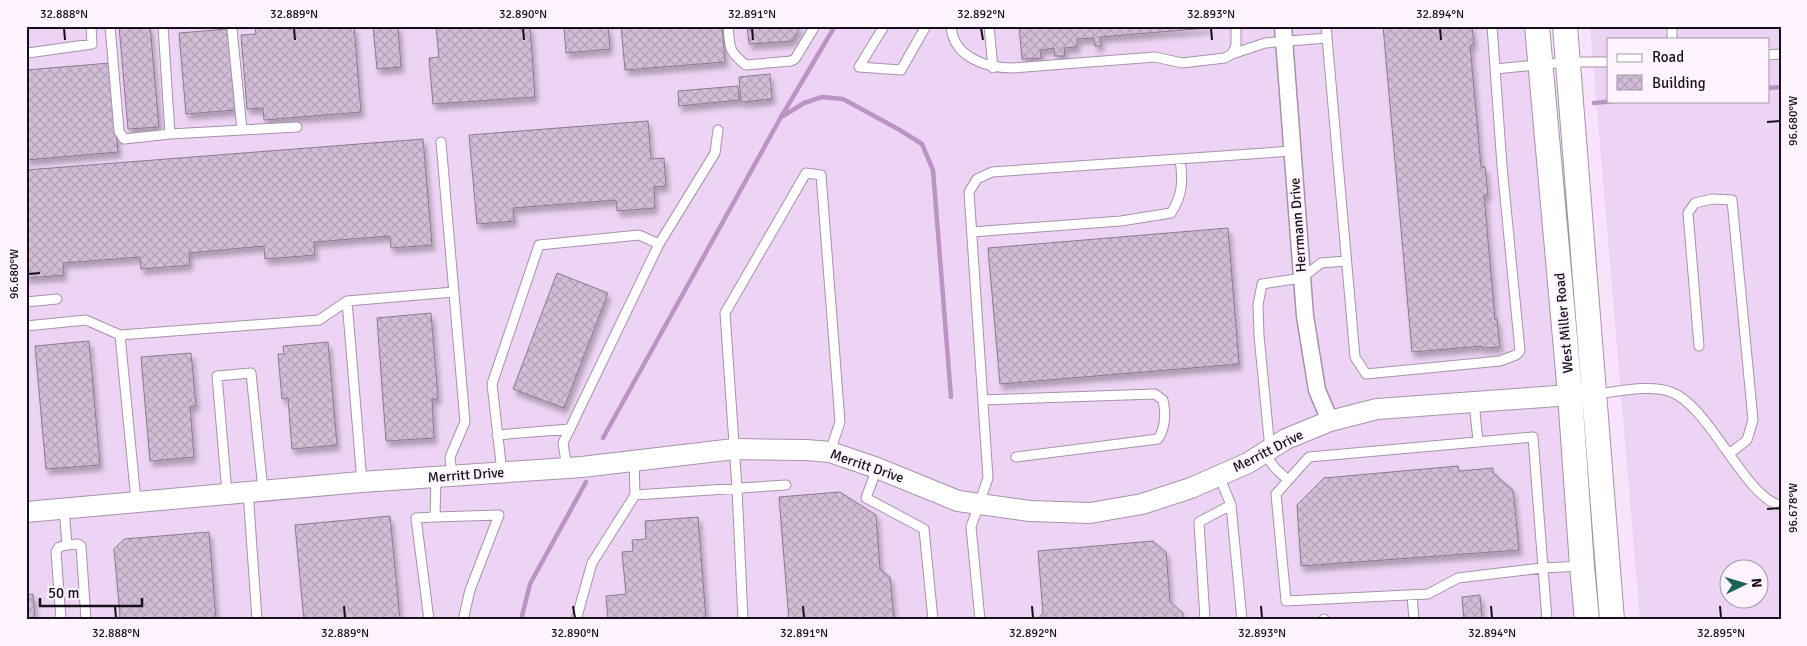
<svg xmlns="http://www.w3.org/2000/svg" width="1807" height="646" font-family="Signika,sans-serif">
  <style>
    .built { fill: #eed4f4; fill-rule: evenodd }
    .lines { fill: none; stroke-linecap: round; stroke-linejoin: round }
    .stream { stroke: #bc93c5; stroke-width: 4.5 }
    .building { fill: url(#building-cross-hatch); stroke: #8d7991; filter: url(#shadow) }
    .service-casing { stroke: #a692ab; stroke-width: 11 }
    .minor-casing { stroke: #a692ab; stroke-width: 19 }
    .tertiary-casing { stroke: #a692ab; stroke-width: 22 }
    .secondary-casing { stroke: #a692ab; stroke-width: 26 }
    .service { stroke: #fff; stroke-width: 9 }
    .minor { stroke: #fff; stroke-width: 16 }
    .tertiary { stroke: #fff; stroke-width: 20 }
    .secondary { stroke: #fff; stroke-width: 24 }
    .ticks { fill: none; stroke: #171019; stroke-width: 2 }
    .labels { text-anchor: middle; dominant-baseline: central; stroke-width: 4.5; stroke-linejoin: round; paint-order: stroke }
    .street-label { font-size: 14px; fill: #171019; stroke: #fdf4ff }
    .neatline { fill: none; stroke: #171019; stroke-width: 2 }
    .ticks-label { font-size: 12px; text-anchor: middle; fill: #171019 }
  </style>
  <defs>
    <pattern id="building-cross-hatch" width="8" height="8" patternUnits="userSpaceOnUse" patternTransform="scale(1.25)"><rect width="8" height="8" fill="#d2bdd7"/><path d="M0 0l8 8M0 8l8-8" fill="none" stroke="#b4a1b8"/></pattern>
    <filter id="shadow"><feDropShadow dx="3" dy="5.5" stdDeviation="2.5" flood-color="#0004"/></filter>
  </defs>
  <rect width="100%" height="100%" fill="#f8e2fc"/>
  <path class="built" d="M26,26H1530L1580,620H26Z
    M1590,26H1781V620H1640ZM1608,39H1768V101H1608ZM1730,568H1760V598H1730Z"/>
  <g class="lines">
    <path class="stream" d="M1768,88L1781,87
      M1594,103L1614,101
      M783,116L804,103L822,97L843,99L898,129L922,144L933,170L951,397
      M603,438L781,117L835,26
      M521,620L530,584L586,482"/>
  </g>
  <path class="building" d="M119,26H150L159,127L128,129Z
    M255,26H354L361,112L264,120L263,108L247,109L241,35L256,34Z
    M373,26H398L401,67L377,69Z
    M436,26H530L535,97L433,104L429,58L439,57Z
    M564,26H608L610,49L566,53Z
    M621,26H722L725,62L625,70Z
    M747,26H801L792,41L749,44Z
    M1019,26H1208V28L1100,37L1101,46H1095L1094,38L1077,39V47L1064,48L1065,56H1055L1054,48L1040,50L1041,58L1022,59Z
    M1383,26H1472L1474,45H1470L1481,167H1485L1488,195H1484L1495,320L1497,319L1500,347L1482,348V346L1412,352Z
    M228,29L235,110L186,114L179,33Z
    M110,63L118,152L26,160V70Z
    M770,74L772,99L741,102L739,77Z
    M738,86L739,100L679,106L678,91Z
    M648,121L651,159L664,158L666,186L654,187L655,208L617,211L616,200L513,208L514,221L477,224L469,135Z
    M423,139L432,245L391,248L390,236L314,242L315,255L265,259L264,246L189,253L190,265L141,269L140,257L63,263L64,275L26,278V170Z
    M1228,228L1239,364L1000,384L988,248Z
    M557,273L608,293L564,408L513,389Z
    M431,313L438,399H432L434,438L386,441L377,318Z
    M89,341L100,465L46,469L35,346Z
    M328,342L337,445L292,449L288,398L282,399L278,354H284L283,346Z
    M191,353L196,406H190L194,457L150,461L141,357Z
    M1458,466L1459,471L1493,468V473L1513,490L1519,550L1301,566L1297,505L1324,478Z
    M840,492L876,515L880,569L890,577L894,620H789L779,497Z
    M390,516L400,620H304L295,525Z
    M698,517L706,620H608L606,596L626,594L622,552L633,551L632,540L646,539L645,521Z
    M209,532L216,620H116L120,615L114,549L124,539Z
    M1153,541L1166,552L1170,602L1183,613V620H1037L1043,613L1038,551Z
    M33,594L35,620H26V595Z
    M1480,595L1482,620H1464L1462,597Z"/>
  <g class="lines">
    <g class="service-casing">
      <path id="service" d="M110,26L119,131L124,139L170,134L163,26
        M233,26L232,29L242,130
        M728,26C730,48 728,51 746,65L791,61L795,59L815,26
        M884,26L859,67L901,70L926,26
        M951,26C953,57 986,68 1012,68L1155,57L1182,63L1225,58L1232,54L1236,45V26
        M989,26L993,68
        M1326,26L1355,357L1366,374L1500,361L1516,355L1520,351L1502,166L1492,26
        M1672,26V39
        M26,51L28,53L92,44L91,26
        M1232,54L1265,43L1327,38
        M1768,55L1781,54
        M1495,69L1567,62H1608
        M170,134L297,127
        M441,142L465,422L450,457L452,476
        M972,232L1121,221L1171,213C1183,195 1183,180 1180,159
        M347,301L362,482
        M26,302L57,299
        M26,326L86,320L120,335L319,320L347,301L454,292
        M120,335L136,501
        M1699,346L1688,213L1695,203L1712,199L1732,200L1753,420L1747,440L1729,454
        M1595,394C1617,392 1650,384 1671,392C1709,405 1747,501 1781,505
        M983,400L1155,394L1163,400C1166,414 1166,427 1158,439L1016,457
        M1474,402L1478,441
        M497,435L570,429
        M1270,449L1259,336L1258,305L1262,284L1302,278L1321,263L1346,261
        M1264,453L1275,468L1288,480
        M634,459L635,495
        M567,468L563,443L659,244L715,153L718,130
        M877,468L866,498L924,529L933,620
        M502,472L492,384L539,245L639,235L659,244
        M1219,476L1231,505L1242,620
        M436,477L435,517L499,515L470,590L463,620
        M248,491L257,620
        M227,493L217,376L251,373L263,490
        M67,545L78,544L81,546L86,620
        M1412,595L1414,620
        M1324,619V620
        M61,620L56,552L59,547L67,545L64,509
        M429,620L416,518L435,517
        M576,620L592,563L635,495L786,485
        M743,620L737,488L725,313L806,173L821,175L840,422L830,452
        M980,620L971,527L988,478L969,192L977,179L992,172L1292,151
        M1205,620L1199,522L1231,505
        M1547,620L1533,437L1309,457L1276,494L1286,601L1428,594L1458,578L1542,568L1582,566"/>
    </g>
    <g class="minor-casing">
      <path id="minor" d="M1283,26L1305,316L1317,390L1330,421"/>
    </g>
    <g class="tertiary-casing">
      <path id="tertiary" d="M26,512L361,482L582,467L734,449L806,450L830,452L877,468L958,501L1030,511L1090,513L1142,504L1191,488L1248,463L1286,439L1330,421L1377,409L1585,394"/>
    </g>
    <g class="secondary-casing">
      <path id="secondary" d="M1537,26L1570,394L1582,566L1587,620
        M1565,26L1612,620"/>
    </g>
    <use href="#service" class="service"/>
    <use href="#minor" class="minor"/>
    <use href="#tertiary" class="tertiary"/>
    <use href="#secondary" class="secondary"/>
  </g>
  <path class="ticks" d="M64,28L65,40M294,28L295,40M523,28L524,40M752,28L753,40M981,28L983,40M1211,28L1212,40M1440,28L1441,40M1767,122L1780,121M28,274L40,273M1767,509L1780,508M115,606L116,618M344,606L345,618M573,606L575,618M803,606L804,618M1032,606L1033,618M1261,606L1262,618M1491,606L1492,618M1720,606L1721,618"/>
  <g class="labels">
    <g class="street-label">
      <text transform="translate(1298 225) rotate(-94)">Herrmann Drive</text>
      <text transform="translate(1564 323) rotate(-95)">West Miller Road</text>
      <text transform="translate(1268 451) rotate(-27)">Merritt Drive</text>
      <text transform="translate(867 466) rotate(19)">Merritt Drive</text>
      <text transform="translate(466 475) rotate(-4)">Merritt Drive</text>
    </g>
  </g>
  <rect width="1807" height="646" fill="none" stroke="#fdf4ff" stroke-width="55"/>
  <rect x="1607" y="38" width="162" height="65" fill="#fdf4ff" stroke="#a199a3"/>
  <rect x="1617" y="54" width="25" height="8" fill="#ffffff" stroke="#a199a3"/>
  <text x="1652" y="62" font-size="15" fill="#171019">Road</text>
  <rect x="1617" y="75" width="25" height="15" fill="url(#building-cross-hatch)" stroke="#a199a3"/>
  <text x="1652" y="88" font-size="15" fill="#171019">Building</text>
  <g transform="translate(1744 584) rotate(85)"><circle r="24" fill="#fdf4ff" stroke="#a199a3"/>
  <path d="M0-4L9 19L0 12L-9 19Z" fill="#1a6358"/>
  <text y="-8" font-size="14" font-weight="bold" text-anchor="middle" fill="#171019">N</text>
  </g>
  <path d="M40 598v8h102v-8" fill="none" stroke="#171019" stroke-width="2.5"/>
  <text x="48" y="598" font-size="15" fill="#171019" stroke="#fdf4ff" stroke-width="4" paint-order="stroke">50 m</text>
  <rect x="28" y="28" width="1752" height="590" class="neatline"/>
  <g class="ticks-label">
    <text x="64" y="18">32.888°N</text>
    <text x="294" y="18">32.889°N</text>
    <text x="523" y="18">32.890°N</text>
    <text x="752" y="18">32.891°N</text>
    <text x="981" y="18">32.892°N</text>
    <text x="1211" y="18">32.893°N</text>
    <text x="1440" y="18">32.894°N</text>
    <text transform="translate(1793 121) rotate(-90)" y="4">96.680°W</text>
    <text transform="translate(14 274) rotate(-90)" y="4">96.680°W</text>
    <text transform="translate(1793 508) rotate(-90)" y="4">96.678°W</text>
    <text x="116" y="637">32.888°N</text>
    <text x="345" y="637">32.889°N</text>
    <text x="575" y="637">32.890°N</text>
    <text x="804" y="637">32.891°N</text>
    <text x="1033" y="637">32.892°N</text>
    <text x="1262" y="637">32.893°N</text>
    <text x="1492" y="637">32.894°N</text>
    <text x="1721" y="637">32.895°N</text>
  </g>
</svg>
